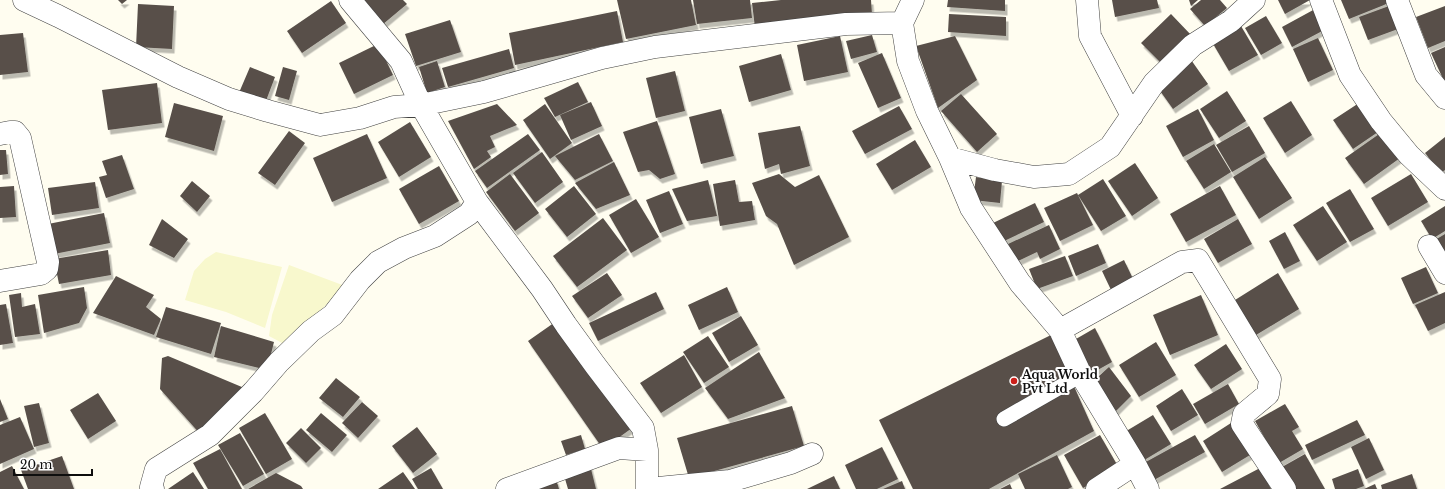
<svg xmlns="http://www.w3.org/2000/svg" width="1445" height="489" font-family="'Libre Baskerville',serif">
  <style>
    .farmland { fill: #f8f8cd }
    .building { fill: #58504a; filter: url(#shadow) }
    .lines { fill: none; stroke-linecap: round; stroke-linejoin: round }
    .lane-casing { stroke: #414141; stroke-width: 16 }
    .street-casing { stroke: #414141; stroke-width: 23 }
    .lane { stroke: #fff; stroke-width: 15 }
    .street { stroke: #fff; stroke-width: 22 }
    .poi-dot { fill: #cb201a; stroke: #fff; stroke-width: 1.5 }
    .labels { text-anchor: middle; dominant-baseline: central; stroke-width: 4; stroke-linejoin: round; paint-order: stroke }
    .poi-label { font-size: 12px; font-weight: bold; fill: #0e0e0e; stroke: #fff; text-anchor: start }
  </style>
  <defs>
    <filter id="shadow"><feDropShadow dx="2.5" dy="4.5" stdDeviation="0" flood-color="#0004"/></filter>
  </defs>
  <rect width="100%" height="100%" fill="#fffdf0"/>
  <path class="farmland" d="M216,252L282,267L265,328L226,312L185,300L194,271L205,259Z
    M289,265L345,286L286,345L269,336L272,315Z"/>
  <path class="building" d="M118,0H127L122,4Z
    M361,0H403L407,4L382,25Z
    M617,0H691L696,25L626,39Z
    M693,0H750L752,18L697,24Z
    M781,0H871L872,14L755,28L752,3Z
    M948,0H1005V11L947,7Z
    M1112,0H1157L1159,8L1115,17Z
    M1189,0H1198L1191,6Z
    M1201,0H1220L1227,8L1205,26L1190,9Z
    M1278,0H1310L1285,14Z
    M1341,0H1388L1389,3L1349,19Z
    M331,1L346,23L302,53L287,31Z
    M138,4L174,6L172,49L136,47Z
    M1389,6L1398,29L1368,40L1359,17Z
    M1445,6V41L1428,48L1416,17Z
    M1315,9L1326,29L1292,47L1282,27Z
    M617,11L623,42L515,65L509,33Z
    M949,14L1006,17V36L948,32Z
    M1171,14L1192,36L1163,65L1141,43Z
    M1266,16L1282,43L1261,55L1245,28Z
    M450,20L461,52L416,66L405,34Z
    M1241,26L1258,55L1229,71L1212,42Z
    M23,33L28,72L0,75V35Z
    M872,35L877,52L851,59L846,41Z
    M840,36L848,72L804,81L797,45Z
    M955,36L977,80L938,108L916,46Z
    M1318,38L1333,70L1308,82L1293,49Z
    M378,44L393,75L354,94L339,63Z
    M1445,47V83L1431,53Z
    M509,49L514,68L448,87L442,68Z
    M882,53L901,98L878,108L858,63Z
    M781,54L791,90L749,102L739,66Z
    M1189,57L1208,84L1173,109L1158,88Z
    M437,61L445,87L427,93L419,67Z
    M250,67L275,77L264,106L238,95Z
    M283,67L297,71L289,100L275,96Z
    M675,71L685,111L656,118L646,78Z
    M578,82L588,102L555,117L544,98Z
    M157,83L162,123L108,130L102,90Z
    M1227,91L1246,121L1219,138L1200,109Z
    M961,94L997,134L977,152L941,111Z
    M1291,101L1312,135L1285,153L1263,118Z
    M591,102L602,126L571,140L560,115Z
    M174,103L223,116L214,151L165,137Z
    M1359,103L1378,132L1353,149L1333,120Z
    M497,104L517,125L490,136L495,147L487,151L491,157L474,169L448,121Z
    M545,104L572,143L550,159L523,120Z
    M899,106L912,129L865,154L852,131Z
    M721,109L734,156L701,164L689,117Z
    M1198,109L1214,140L1183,157L1166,126Z
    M657,121L675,174L660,179L649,170L638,172L623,132Z
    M410,122L431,157L399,177L378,142Z
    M800,126L810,166L781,174L779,164L765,169L758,133Z
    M1249,126L1265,153L1232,172L1216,145Z
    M289,131L305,143L275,185L258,173Z
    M1382,132L1400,158L1364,184L1345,158Z
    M367,134L387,178L332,202L313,158Z
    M528,134L540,150L487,188L475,171Z
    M599,134L613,161L575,180L555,156Z
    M1445,137V170L1441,173L1425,153Z
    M915,140L931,167L892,190L876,164Z
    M1214,144L1231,172L1204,189L1186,161Z
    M0,150H6L8,174L0,175Z
    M542,152L563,182L535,203L513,173Z
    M122,155L134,189L106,198L99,177L107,175L102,161Z
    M1265,157L1292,198L1259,219L1233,177Z
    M614,162L630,195L596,209L575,183Z
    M1135,163L1158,198L1132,216L1108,181Z
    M439,166L459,201L419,224L399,189Z
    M510,174L539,213L515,231L486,192Z
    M779,174L795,187L819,175L849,237L794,265L777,224L766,216L752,183Z
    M1411,174L1428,202L1388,226L1371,198Z
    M976,177L1002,181L1000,203L973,200Z
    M1103,179L1126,216L1101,231L1078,195Z
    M708,180L717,216L687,221L672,189Z
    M735,180L739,202L752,201L755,220L720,226L713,184Z
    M192,181L210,196L197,212L180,196Z
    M95,182L99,208L52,215L48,188Z
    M14,186L16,217L0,218V187Z
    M574,186L596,214L567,237L545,209Z
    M1220,186L1236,215L1186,242L1170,214Z
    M1350,189L1374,229L1350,242L1326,203Z
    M669,191L683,224L660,233L646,200Z
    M1077,193L1093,225L1060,241L1044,208Z
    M636,199L659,237L631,253L609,215Z
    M1035,203L1044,222L1002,242L993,223Z
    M1323,206L1347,242L1317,261L1293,225Z
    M1445,206V231L1432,239L1421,221Z
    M104,213L110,243L54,254L48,224Z
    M603,218L627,250L577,287L553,256Z
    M162,219L188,239L174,258L149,245Z
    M1238,219L1252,244L1218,263L1204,239Z
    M1049,225L1060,249L1040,259L1037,252L1016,262L1008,244Z
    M1285,232L1300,261L1284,269L1269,241Z
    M1445,234V256L1435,240Z
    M1098,244L1106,263L1076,276L1068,256Z
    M108,250L111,275L59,284L54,259Z
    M1065,256L1073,276L1037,289L1029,269Z
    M1124,260L1135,283L1113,294L1102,271Z
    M1426,267L1438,293L1413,304L1401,278Z
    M607,273L622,295L588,318L572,296Z
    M1278,273L1299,309L1256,335L1235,300Z
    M116,276L154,295L146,307L161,319L154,335L93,313Z
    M84,287L87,308L79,323L44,333L38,295Z
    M727,287L738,312L699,330L688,305Z
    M656,292L664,309L598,341L589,323Z
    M1445,292V323L1428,331L1415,305Z
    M21,293L22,307L35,304L40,334L15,337L9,295Z
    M1201,295L1218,335L1170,355L1153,315Z
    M6,304L13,343L0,345V305Z
    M166,307L221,323L211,354L156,337Z
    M741,316L758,345L729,362L712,333Z
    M558,320L632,428L603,449L528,341Z
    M221,326L274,342L267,370L214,357Z
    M1095,328L1112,362L1085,377L1069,343Z
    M1051,335L1094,431L989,489H913L879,420Z
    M708,336L729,367L704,383L683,352Z
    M1156,342L1176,375L1139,397L1119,365Z
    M1226,344L1242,369L1211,389L1194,365Z
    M759,352L785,398L728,419L705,388Z
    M684,355L702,387L661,413L640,383Z
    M168,356L249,390L202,436L160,389L162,358Z
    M1109,367L1131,396L1111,416L1090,384Z
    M336,378L360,397L343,417L319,398Z
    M1228,384L1239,404L1205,424L1193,404Z
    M1182,389L1198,415L1171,431L1156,406Z
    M98,393L116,421L88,439L70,410Z
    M0,399L8,419L0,422Z
    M362,402L378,416L358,438L342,423Z
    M39,403L49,443L34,447L24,406Z
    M1285,404L1299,427L1292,431L1303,449L1279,463L1255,421Z
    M792,406L804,446L689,478L677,438Z
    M265,413L292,459L266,474L239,428Z
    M321,413L347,435L332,452L306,430Z
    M1153,415L1171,444L1141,462L1123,433Z
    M20,417L34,449L0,464V425Z
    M1357,420L1365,435L1312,460L1305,445Z
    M1231,423L1250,455L1222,472L1203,441Z
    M417,427L437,454L413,473L392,446Z
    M301,428L321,448L306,463L286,443Z
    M240,433L264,474L243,486L218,445Z
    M581,435L585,449L566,455L561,441Z
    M1100,435L1119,468L1083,488L1064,455Z
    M1195,435L1205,452L1154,480L1144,463Z
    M1369,438L1384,470L1366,479L1351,447Z
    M882,447L898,479L877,489H856L845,465Z
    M220,449L242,489H208L193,463Z
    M1305,454L1325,489H1294L1282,467Z
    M1057,455L1072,487L1068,489H1025L1018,474Z
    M62,456L74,489H28L21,470Z
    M590,465L596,489H568L563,472Z
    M12,466L24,489H0V472Z
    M431,468L443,489H418L412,479Z
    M1260,468L1271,489H1220Z
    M1358,469L1364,486L1356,489H1335L1332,479Z
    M193,472L204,489H168Z
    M403,472L415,489H378Z
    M276,473L301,486L303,489H248Z
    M1412,474L1417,489H1382L1381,485Z
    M834,476L840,489H807Z
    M556,479L559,489H526Z
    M902,481L905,489H883Z
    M1010,484L1012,489H1000Z
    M1375,484L1377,489H1364Z"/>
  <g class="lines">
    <g class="lane-casing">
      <path id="lane" d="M1004,419L1081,375"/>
    </g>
    <g class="street-casing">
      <path id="street" d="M24,0L58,16L178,77L229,99L268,111L320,125L360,118L394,107L421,105L484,92L602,58L655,47L846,24L902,23
        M350,0L401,61L421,105L477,202L542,289L566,325L595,365L643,428L647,450V489
        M913,0L902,23L908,61L927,111L950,158L971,208L1020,283L1060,330L1081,375L1135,464L1148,489
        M1087,0L1090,36L1132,116
        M1321,0L1350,75L1381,121L1409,155L1445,189
        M1397,0L1426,75L1445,98
        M0,134L10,132H15L20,138L48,262L47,269L41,274L0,281
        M950,158L995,170L1034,177L1069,174L1110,147L1154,83L1193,45L1231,21L1254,0
        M1429,246L1445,273
        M1060,330L1182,262L1198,260L1270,379L1268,394L1244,414L1242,424L1285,489
        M153,489L151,487L156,469L210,435L253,392L279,362L311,331L333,315L360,280L378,262L404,248L435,236L469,214L477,202
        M507,489L619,448L647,450
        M648,489L730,481L791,463L812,454
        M1097,489L1135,464"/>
    </g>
    <use href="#lane" class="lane"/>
    <use href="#street" class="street"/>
  </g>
  <circle class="poi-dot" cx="1014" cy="381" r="4"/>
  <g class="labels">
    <g class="poi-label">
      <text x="1022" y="374">Aqua World<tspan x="1022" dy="14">Pvt Ltd</tspan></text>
    </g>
  </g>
  <path d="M14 469v6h78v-6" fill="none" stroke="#0e0e0e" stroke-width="2"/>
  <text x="20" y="469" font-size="12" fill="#0e0e0e" stroke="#ffffff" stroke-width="3" paint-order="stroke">20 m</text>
</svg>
